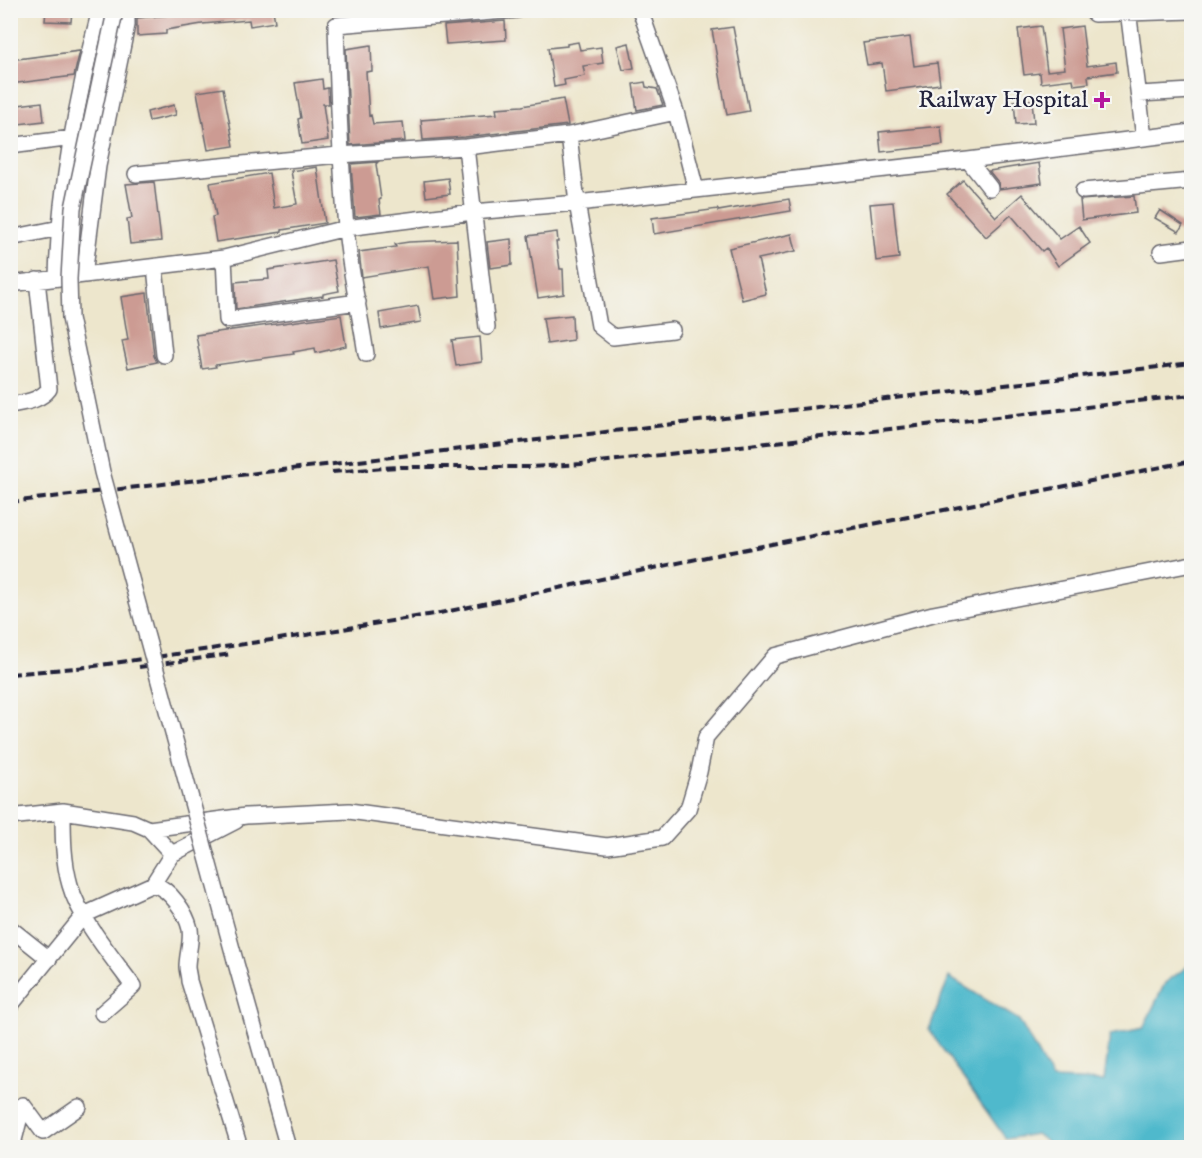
<svg xmlns="http://www.w3.org/2000/svg" width="1202" height="1158" font-family="'IM FELL English',serif">
  <style>
    .water { fill: #4fb9cc; stroke: #386e84; stroke-width: 1.5 }
    .building { fill: #cc9b93 }
    .lines { fill: none; stroke-linecap: round; stroke-linejoin: round }
    .minor-casing { stroke: #69676e; stroke-width: 18 }
    .minor { stroke: #fff; stroke-width: 15 }
    .rail { stroke: #22223b; stroke-width: 4; stroke-dasharray: 9 4.5; stroke-linecap: butt }
    .minor-bridge-casing { stroke: #69676e; stroke-width: 18; stroke-linecap: butt }
    .minor-bridge { stroke: #fff; stroke-width: 15 }
    .poi-dot { fill: #b5179e; stroke: #f6f6f2; stroke-width: 2 }
    .labels { text-anchor: middle; dominant-baseline: central; stroke-width: 4.5; stroke-linejoin: round; paint-order: stroke }
    .poi-label { font-size: 24px; fill: #22223b; stroke: #f6f6f2; text-anchor: end }
  </style>
  <rect width="100%" height="100%" fill="#f6f6f2"/>
  <filter id="ink" filterUnits="userSpaceOnUse"><feTurbulence type="fractalNoise" baseFrequency=".0167" numOctaves="2"/><feDisplacementMap in="SourceGraphic" scale="12" xChannelSelector="R" yChannelSelector="G"/><feConvolveMatrix kernelMatrix="1 2 1 2 8 2 1 2 1" color-interpolation-filters="sRGB"/></filter>
  <filter id="wash" filterUnits="userSpaceOnUse"><feTurbulence type="fractalNoise" baseFrequency=".008" numOctaves="4" result="noise"/><feDisplacementMap in="SourceGraphic" scale="24" xChannelSelector="R" yChannelSelector="G"/><feGaussianBlur stdDeviation="1.35" result="paint"/><feColorMatrix in="noise" values="0 0 0 0 0 0 0 0 0 0 0 0 0 0 0 0 0 1.4 0 .05"/><feComposite in="paint" operator="in"/></filter>
  <g filter="url(#wash)">
    <rect width="100%" height="100%" fill="#ede6cc"/>
    <path class="water" d="M1191,964V1147H1053L1036,1134L1006,1139L929,1030L949,977L1019,1020L1052,1079L1104,1081L1110,1035L1143,1028L1165,983Z"/>
    <g id="blocks">
      <path class="building" d="M46,10H72L71,22L45,21Z
        M228,10H273L275,22L250,26L249,20L202,24L166,30V34L137,36V18Z
        M505,21L506,40L446,44L444,26Z
        M1041,26L1047,71L1065,69L1060,29L1082,26L1087,66L1116,62L1117,72L1088,76L1089,83L1074,85L1073,79L1041,83L1040,73L1024,75L1018,29Z
        M733,27L749,111L727,115L712,30Z
        M910,37L914,66L937,63L940,84L886,91L882,63L867,65L863,43Z
        M578,42L580,50L601,47L603,63L583,66L585,76L564,80L565,85L554,87L548,48L567,46V44Z
        M629,43L634,68L623,70L617,46Z
        M371,45L372,71L366,72L369,116L371,115L373,124L403,122L405,141L350,145L346,49Z
        M80,51L74,76L10,84V60Z
        M322,79L323,89L328,88L329,104H323L328,140L302,144L298,119L301,118L295,83Z
        M645,82L646,87L657,89L663,105L637,110L633,84Z
        M223,88L234,146L208,150L197,92Z
        M563,99L568,125L465,137L423,140L421,120L497,114L496,108L522,106Z
        M1032,100L1034,123L1016,124L1014,101Z
        M42,102L44,121L10,125V106Z
        M174,105L176,115L149,121L147,112Z
        M941,126L943,145L881,152L879,132Z
        M378,162L376,164L381,199L379,200L381,214L355,217L351,164Z
        M1039,163L1042,183L999,189L998,182L989,171Z
        M317,167L325,223L282,230V232L216,242L212,217L216,216L210,183L269,173L274,208L297,204L291,171Z
        M448,178L450,194L426,197L424,181Z
        M963,180L996,217L1022,194L1060,239L1079,226L1090,243L1058,266L1046,248L1042,251L1011,215L986,237L947,194Z
        M154,182L161,241L130,244L127,219L132,218L126,184Z
        M1134,196L1136,213L1082,220L1080,200Z
        M789,199L791,211L654,234L652,218L718,209V211Z
        M893,202L899,258L876,261L870,204Z
        M1160,210L1183,225L1179,232L1155,218Z
        M557,232L558,242H556L560,269H563L564,294L538,298L528,236Z
        M792,234L796,251L758,259L766,294L742,300L729,248Z
        M511,239L512,265L490,268L487,242Z
        M457,240L460,296L434,299L429,266L362,277L359,252L396,247L395,244L409,242Z
        M333,260L339,291L323,294V296L236,309L235,282L269,279L268,270Z
        M147,293L154,356L157,362L128,368L122,341L128,340L121,297Z
        M418,306L421,322L381,329L379,313Z
        M341,315L346,346L316,353L315,348L293,352L294,354L215,365L216,367L202,369L196,335Z
        M572,315L573,340L547,344L543,318Z
        M480,337L482,362L456,366L452,340Z"/>
    </g>
  </g>
  <g filter="url(#ink)">
    <use href="#blocks" fill-opacity="0" stroke="#69676e" stroke-width="1.5"/>
    <g class="lines">
      <g class="minor-casing">
        <path id="minor" d="M640,10L676,112L696,190
          M1128,10L1144,138
          M1094,14L1192,11
          M1139,94L1192,91
          M569,135L577,203L599,326L613,337L672,330
          M10,146L73,138
          M466,147L487,327
          M968,160L990,188
          M136,174L339,155L466,147L569,135L676,112
          M1083,191L1192,181
          M10,238L60,228
          M1161,252L1192,248
          M224,258L227,320L358,302
          M155,267L164,355
          M84,275L98,166L127,25V10
          M57,278C59,188 77,97 100,10
          M10,284L224,258L346,228L473,212L577,203L968,160L1192,132
          M366,354C360,312 349,269 346,227C340,160 338,93 336,25L518,10
          M10,405C25,402 40,401 49,389L37,280
          M63,811C63,836 63,861 70,885C79,918 113,958 133,986L102,1013
          M10,817L63,811L133,822L149,829L246,816L349,811L607,846L662,838L688,809L699,772L706,737L775,656L933,614L1192,564
          M172,854L236,821
          M153,884C170,889 186,912 190,929C192,942 187,954 187,967C187,971 189,976 189,981L240,1148
          M10,928L49,959
          M235,960L288,1148
          M10,1006L84,915L153,884L172,854L149,829
          M23,1105L43,1132L79,1107
          M10,1115L23,1105L12,1148"/>
      </g>
      <use href="#minor" class="minor"/>
      <path class="rail" d="M332,472L397,467H532L581,464L1192,395
        M10,502L1192,363
        M139,667L231,654
        M10,674L87,667L306,635L440,613L711,556L1192,461"/>
      <g class="minor-bridge-casing">
        <path id="minor-bridge" d="M115,12L73,208L69,279L70,318L102,472L235,960"/>
      </g>
      <use href="#minor-bridge" class="minor-bridge"/>
    </g>
  </g>
  <path class="poi-dot" d="M1099 91h6v6h6v6h-6v6h-6v-6h-6v-6h6z"/>
  <g class="labels">
    <g class="poi-label">
      <text x="1088" y="100">Railway Hospital</text>
    </g>
  </g>
  <rect width="1202" height="1158" fill="none" stroke="#f6f6f2" stroke-width="36"/>
</svg>
